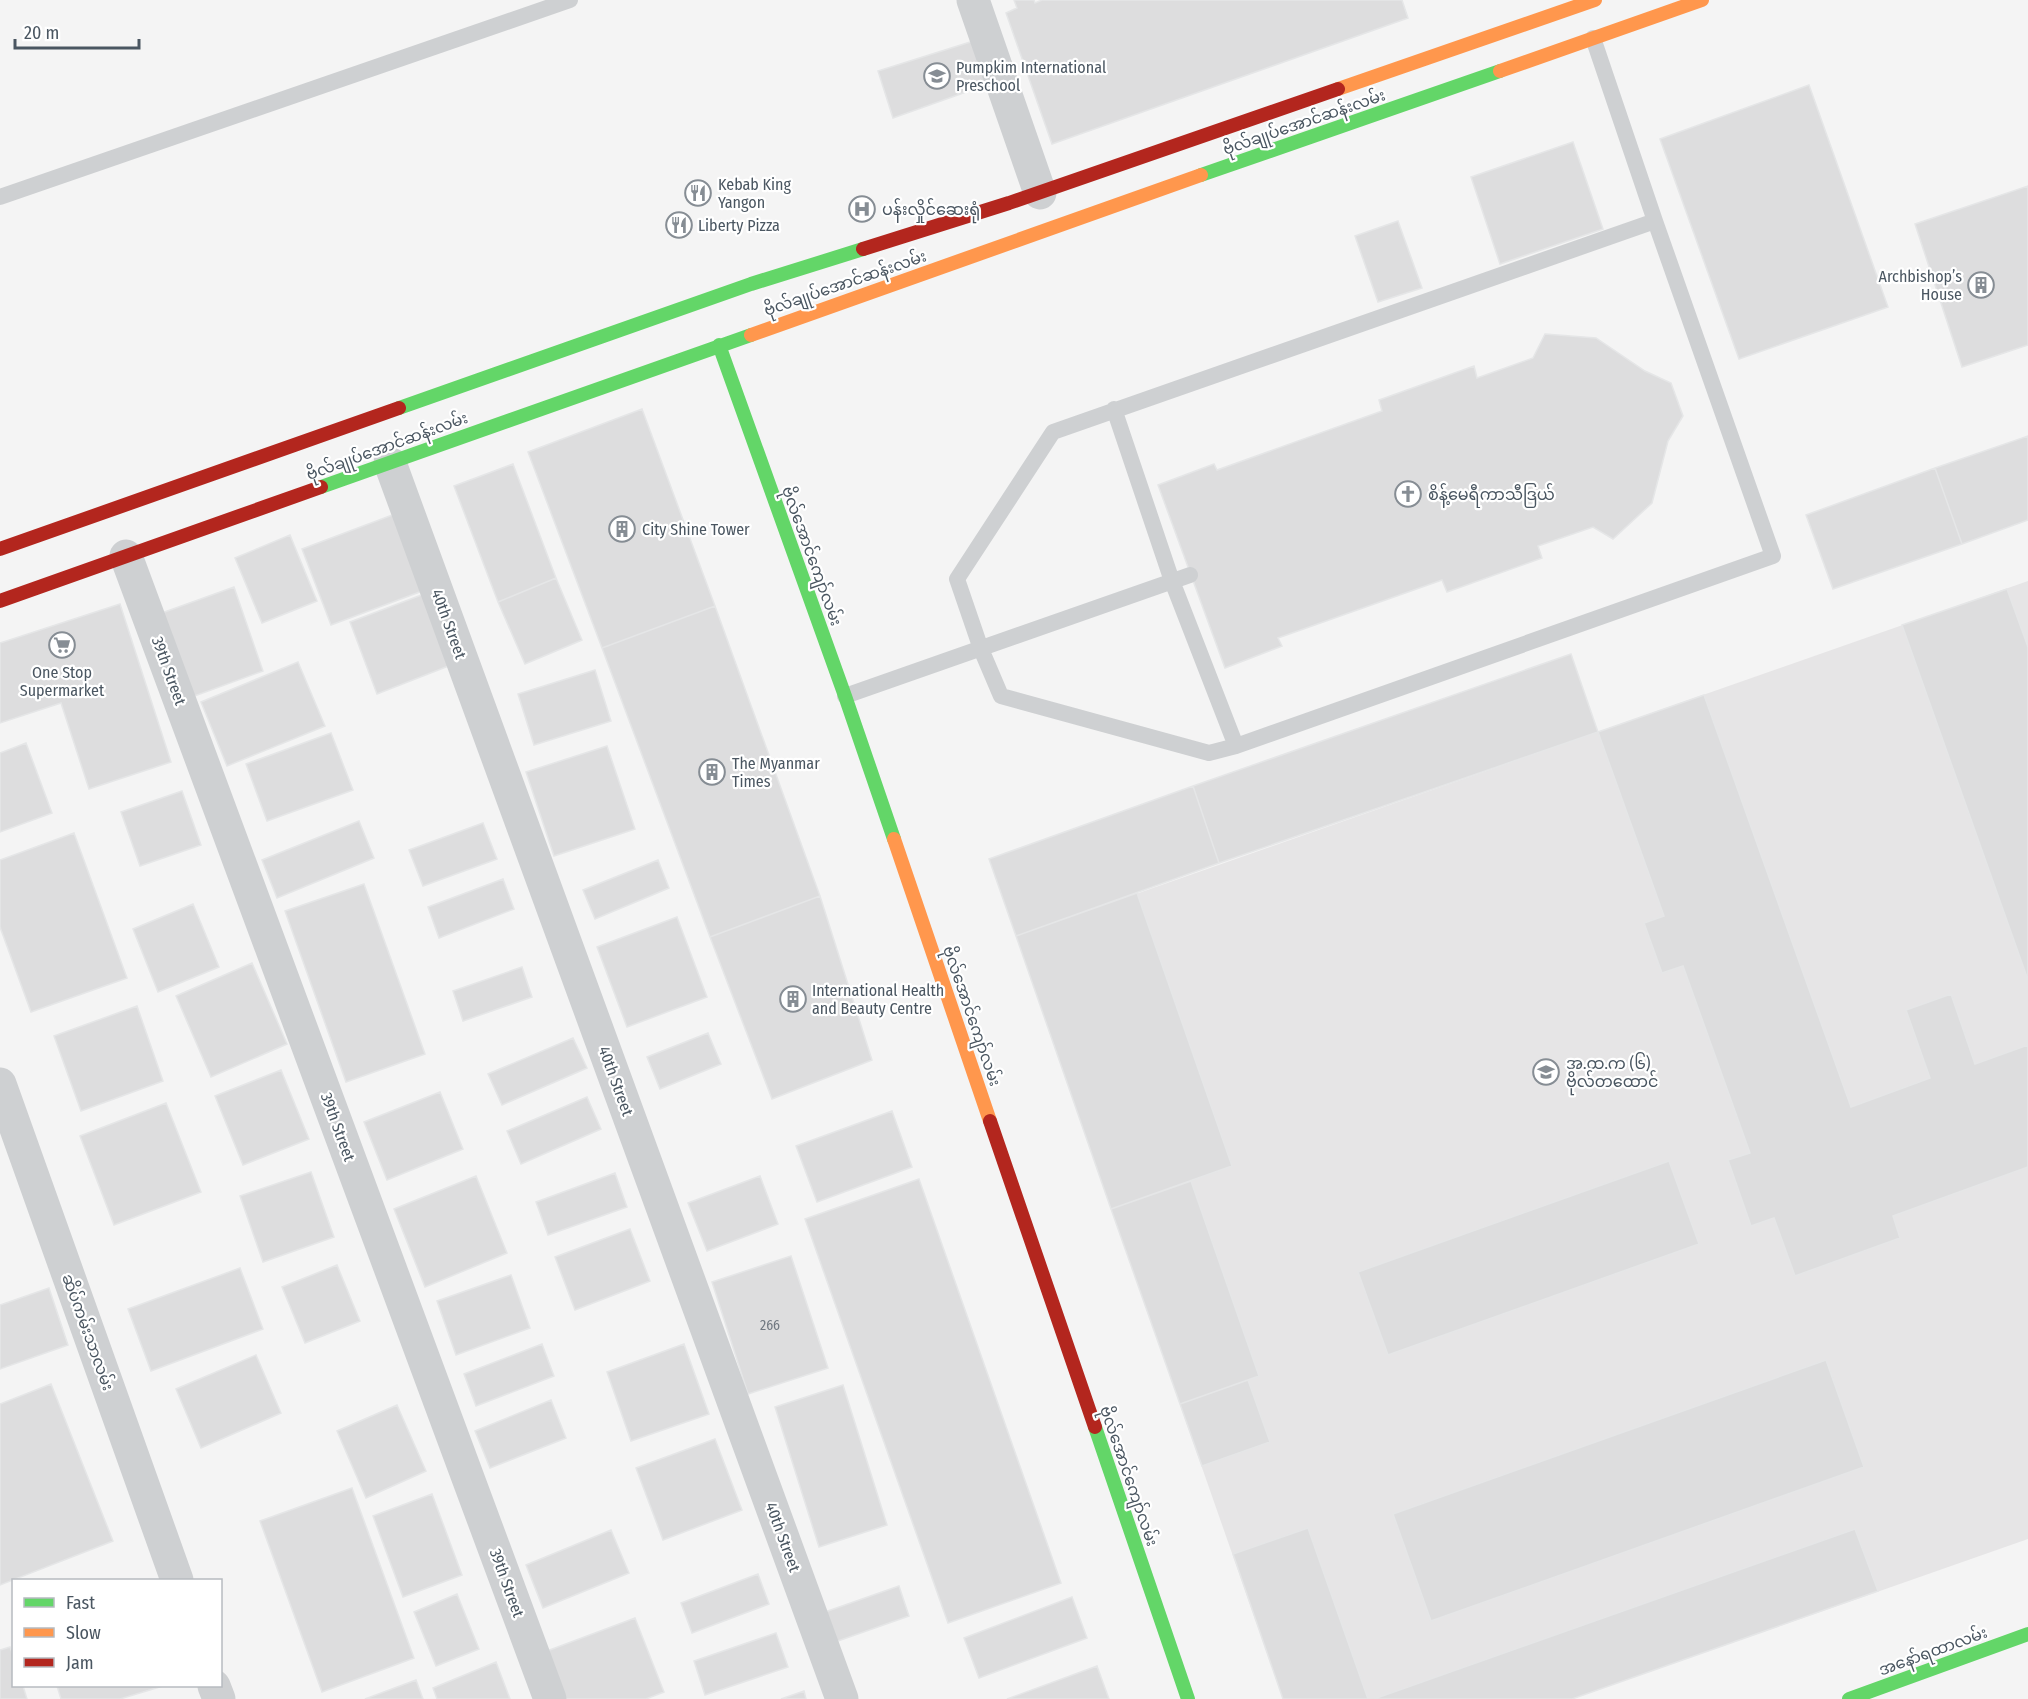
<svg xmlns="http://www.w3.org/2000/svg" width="2028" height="1699" font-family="'Fira Sans Condensed','Noto Sans Myanmar',sans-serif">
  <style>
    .education { fill: #e6e5e6 }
    .building { fill: #ddddde; stroke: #e5e6e7; stroke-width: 1.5 }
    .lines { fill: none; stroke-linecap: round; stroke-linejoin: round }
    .lane { stroke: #ced0d2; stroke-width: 16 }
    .street { stroke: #ced0d2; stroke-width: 33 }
    .fast { stroke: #63d668; stroke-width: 14 }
    .slow { stroke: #ff974d; stroke-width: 14 }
    .jam { stroke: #b3261e; stroke-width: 14 }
    .labels { text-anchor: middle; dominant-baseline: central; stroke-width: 4.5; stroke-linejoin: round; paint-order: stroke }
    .number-label { font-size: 14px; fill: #707881 }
    .poi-label { font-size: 16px; fill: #4a5661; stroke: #fff; text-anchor: start }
    .street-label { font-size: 16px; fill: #4a5661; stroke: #fff }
  </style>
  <rect width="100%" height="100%" fill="#f4f4f4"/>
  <path class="education" d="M2028,581V1539L1572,1699H1283L1016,936Z"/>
  <path class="building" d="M1014,0H1034L1035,3L1042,0H1402L1408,18L1052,144L1006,13L1017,8Z
    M983,38L997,81L893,118L878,71Z
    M1809,85L1888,307L1739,359L1660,139Z
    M1573,142L1603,229L1500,264L1471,177Z
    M2028,186V345L1962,367L1915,224Z
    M1398,221L1422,288L1378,302L1355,236Z
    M1545,334L1596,338L1645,371L1671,383L1683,416L1668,441L1652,503L1613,539L1593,527L1538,546L1542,558L1447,592L1442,580L1278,638L1282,646L1225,668L1158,485L1214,464L1217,470L1382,411L1379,400L1474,366L1477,378L1533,358Z
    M642,409L715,606L602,648L528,452Z
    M2028,436V520L1962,544L1935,468Z
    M513,464L556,578L498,602L454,486Z
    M1935,468L1962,544L1833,589L1806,515Z
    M395,514L425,590L331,625L302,549Z
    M290,535L317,601L262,623L235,558Z
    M556,578L582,640L525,664L498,602Z
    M234,587L263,671L189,698L159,614Z
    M2007,589L2028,647V980L1902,625Z
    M424,594L451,665L377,694L350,622Z
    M120,604L171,762L89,789L61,703L0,723V643Z
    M715,606L820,896L710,937L602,648Z
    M1571,654L1598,732L1219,863L1193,786Z
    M298,662L325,726L227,766L201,702Z
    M595,670L611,721L534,745L518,694Z
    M1704,695L1851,1107L1930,1078L1906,1010L1951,994L1975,1064L2028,1045V1167L1893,1216L1900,1238L1795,1276L1774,1218L1751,1226L1728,1160L1750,1153L1683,966L1662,973L1644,923L1664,916L1598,732Z
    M331,733L353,790L267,821L246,764Z
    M26,743L52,813L0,832V753Z
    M607,746L635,829L554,856L526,772Z
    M1193,786L1219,863L1016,936L989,859Z
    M182,791L201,845L140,866L121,812Z
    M359,821L374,858L277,898L262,860Z
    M483,823L497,859L423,886L409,850Z
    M74,833L127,978L31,1012L0,927V860Z
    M658,860L669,888L595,919L583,890Z
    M503,879L514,909L439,938L428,907Z
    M364,884L425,1054L346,1082L285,911Z
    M1137,893L1232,1166L1111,1209L1016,936Z
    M820,896L872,1060L772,1099L710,937Z
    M193,904L219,967L158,992L133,929Z
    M677,917L707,997L627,1027L597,947Z
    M252,963L287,1044L211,1077L176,996Z
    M522,967L532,997L463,1021L453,991Z
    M137,1006L163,1081L81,1111L54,1036Z
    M708,1033L721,1064L660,1089L647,1057Z
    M573,1038L587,1068L502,1105L488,1074Z
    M281,1070L309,1139L243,1165L215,1096Z
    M440,1092L463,1149L387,1180L364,1122Z
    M587,1097L601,1129L521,1164L507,1131Z
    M166,1103L201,1192L114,1225L80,1136Z
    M892,1111L912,1167L817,1202L796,1146Z
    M1669,1161L1699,1244L1388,1355L1358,1272Z
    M311,1172L334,1237L263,1262L240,1196Z
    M615,1173L627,1207L548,1235L536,1202Z
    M476,1176L507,1253L425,1287L394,1209Z
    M760,1176L778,1224L707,1251L688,1203Z
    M919,1179L1061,1583L948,1623L805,1219Z
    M1191,1181L1259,1376L1180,1404L1111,1209Z
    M630,1229L650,1281L575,1310L555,1257Z
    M791,1256L828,1368L748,1394L712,1282Z
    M337,1265L360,1321L305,1343L282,1287Z
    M240,1268L263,1329L151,1371L128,1309Z
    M511,1275L530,1328L456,1355L437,1301Z
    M49,1288L68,1345L0,1369V1305Z
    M542,1344L554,1376L476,1406L464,1374Z
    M684,1344L709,1414L631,1441L607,1372Z
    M256,1355L281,1413L201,1448L176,1389Z
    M1826,1360L1864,1467L1431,1621L1393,1514Z
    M1248,1380L1270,1442L1202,1466L1180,1404Z
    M51,1384L113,1541L0,1585V1404Z
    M843,1385L887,1525L819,1547L775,1407Z
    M551,1400L566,1438L490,1468L475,1431Z
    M397,1405L426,1471L366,1498L337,1431Z
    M715,1439L742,1510L663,1540L636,1468Z
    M352,1488L414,1658L322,1692L260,1521Z
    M432,1494L462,1575L403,1597L373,1516Z
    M1308,1528L1368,1699H1283L1233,1554Z
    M1855,1529L1878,1591L1572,1699H1374Z
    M611,1530L629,1573L543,1608L526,1565Z
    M758,1574L769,1604L692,1633L681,1603Z
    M899,1586L909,1616L835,1642L825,1612Z
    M457,1594L479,1649L436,1666L414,1612Z
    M1072,1597L1087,1638L979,1678L964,1638Z
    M635,1618L664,1692L646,1699H565L547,1651Z
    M776,1633L788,1667L705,1695L694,1661Z
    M10,1647L14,1658V1686H23L27,1699H0V1650Z
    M496,1662L510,1699H437L433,1688Z
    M1097,1666L1109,1699H1007Z
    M416,1680L423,1699H365Z
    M57,1686H163L120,1699H61Z
    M804,1691L806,1699H781Z"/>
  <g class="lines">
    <path class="lane" d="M1593,38L1655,221L1773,556L1236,746L1209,753L1001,696L981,649L957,579L1053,432L1655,221
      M0,197L570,0
      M1114,409L1172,581L1236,746
      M845,696L1190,575"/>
    <path class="street" d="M973,0L1040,193
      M390,463L842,1699
      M126,556L550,1699
      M0,1084L177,1580
      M214,1686L219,1699"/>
    <path class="fast" d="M1201,175L1500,71
      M719,345L845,696L894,839
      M399,408L751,284L863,249
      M321,487L751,335
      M1095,1427L1188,1699
      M1849,1699L2028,1634"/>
    <path class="slow" d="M1500,71L1702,0
      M1338,89L1595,0
      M751,335L1201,175
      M894,839L990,1121"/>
    <path class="jam" d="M863,249L1009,203L1338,89
      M0,549L399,408
      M0,601L321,487
      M990,1121L1095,1427"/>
  </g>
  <defs>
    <g id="school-ring" transform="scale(1.35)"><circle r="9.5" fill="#fff" stroke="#868d94" stroke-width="1.5"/><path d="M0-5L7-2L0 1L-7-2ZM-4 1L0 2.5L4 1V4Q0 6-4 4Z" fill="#868d94"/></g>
    <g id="restaurant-ring" transform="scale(1.35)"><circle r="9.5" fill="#fff" stroke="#868d94" stroke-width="1.5"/><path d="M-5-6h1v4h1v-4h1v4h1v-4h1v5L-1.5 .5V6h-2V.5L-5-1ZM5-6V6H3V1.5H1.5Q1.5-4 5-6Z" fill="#868d94"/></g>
    <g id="hospital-ring" transform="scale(1.35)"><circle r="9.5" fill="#fff" stroke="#868d94" stroke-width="1.5"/><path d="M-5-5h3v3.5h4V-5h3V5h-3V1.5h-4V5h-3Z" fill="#868d94"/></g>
    <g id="building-ring" transform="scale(1.35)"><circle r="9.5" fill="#fff" stroke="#868d94" stroke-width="1.5"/><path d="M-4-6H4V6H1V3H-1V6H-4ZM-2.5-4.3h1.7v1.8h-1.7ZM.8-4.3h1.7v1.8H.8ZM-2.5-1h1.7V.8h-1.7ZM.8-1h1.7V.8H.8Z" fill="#868d94"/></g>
    <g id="church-ring" transform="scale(1.35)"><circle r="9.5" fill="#fff" stroke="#868d94" stroke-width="1.5"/><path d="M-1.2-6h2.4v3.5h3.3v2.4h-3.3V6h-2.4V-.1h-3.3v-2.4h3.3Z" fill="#868d94"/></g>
    <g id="supermarket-ring" transform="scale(1.35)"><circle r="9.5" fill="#fff" stroke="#868d94" stroke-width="1.5"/><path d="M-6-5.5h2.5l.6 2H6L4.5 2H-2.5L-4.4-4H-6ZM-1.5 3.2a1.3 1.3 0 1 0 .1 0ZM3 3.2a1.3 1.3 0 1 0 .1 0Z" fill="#868d94"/></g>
  </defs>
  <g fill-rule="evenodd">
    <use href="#school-ring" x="937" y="76"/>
    <use href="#restaurant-ring" x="698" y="193"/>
    <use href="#hospital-ring" x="862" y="209"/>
    <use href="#restaurant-ring" x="679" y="225"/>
    <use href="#building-ring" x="1981" y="285"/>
    <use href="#church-ring" x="1408" y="494"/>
    <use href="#building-ring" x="622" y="529"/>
    <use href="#supermarket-ring" x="62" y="645"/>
    <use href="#building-ring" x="712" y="772"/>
    <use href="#building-ring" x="793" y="999"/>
    <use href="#school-ring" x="1546" y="1072"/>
  </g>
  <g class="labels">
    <g class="number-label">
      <text x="770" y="1325">266</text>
    </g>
    <g class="poi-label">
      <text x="956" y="67">Pumpkim International<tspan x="956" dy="18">Preschool</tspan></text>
      <text x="718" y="184">Kebab King<tspan x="718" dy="18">Yangon</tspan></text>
      <text x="882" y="209">ပန်းလှိုင်ဆေးရုံ</text>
      <text x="698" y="225">Liberty Pizza</text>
      <text x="1962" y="276" text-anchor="end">Archbishop’s<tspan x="1962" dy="18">House</tspan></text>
      <text x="1428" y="494">စိန့်မေရီကာသီဒြယ်</text>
      <text x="642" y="529">City Shine Tower</text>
      <text x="62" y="672" text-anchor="middle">One Stop<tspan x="62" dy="18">Supermarket</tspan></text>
      <text x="732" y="763">The Myanmar<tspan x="732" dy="18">Times</tspan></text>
      <text x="812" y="990">International Health<tspan x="812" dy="18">and Beauty Centre</tspan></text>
      <text x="1566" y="1063">အ.ထ.က (၆)<tspan x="1566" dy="18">ဗိုလ်တထောင်</tspan></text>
    </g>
    <g class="street-label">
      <text transform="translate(1304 122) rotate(-19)">ဗိုလ်ချုပ်အောင်ဆန်းလမ်း</text>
      <text transform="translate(845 283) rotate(-19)">ဗိုလ်ချုပ်အောင်ဆန်းလမ်း</text>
      <text transform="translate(387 446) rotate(-20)">ဗိုလ်ချုပ်အောင်ဆန်းလမ်း</text>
      <text transform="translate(812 556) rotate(70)">ဗိုလ်အောင်ကျော်လမ်း</text>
      <text transform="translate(449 624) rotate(70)">40th Street</text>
      <text transform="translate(169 671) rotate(70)">39th Street</text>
      <text transform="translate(972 1016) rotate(71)">ဗိုလ်အောင်ကျော်လမ်း</text>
      <text transform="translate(616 1081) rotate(70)">40th Street</text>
      <text transform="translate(338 1127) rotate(70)">39th Street</text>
      <text transform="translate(88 1332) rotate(70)">ဆိပ်ကမ်းသာလမ်း</text>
      <text transform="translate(1129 1476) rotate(71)">ဗိုလ်အောင်ကျော်လမ်း</text>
      <text transform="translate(783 1537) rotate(70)">40th Street</text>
      <text transform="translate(507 1583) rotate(70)">39th Street</text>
      <text transform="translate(1933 1651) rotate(-20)">အနော်ရထာလမ်း</text>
    </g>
  </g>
  <rect x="12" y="1579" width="210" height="108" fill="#ffffff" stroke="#b7bbc0" stroke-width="1.5"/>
  <rect x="24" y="1598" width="30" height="9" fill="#63d668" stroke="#b7bbc0" stroke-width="1.5"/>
  <text x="66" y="1609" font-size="18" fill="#4a5661">Fast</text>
  <rect x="24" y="1628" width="30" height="9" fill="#ff974d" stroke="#b7bbc0" stroke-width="1.5"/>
  <text x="66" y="1639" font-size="18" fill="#4a5661">Slow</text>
  <rect x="24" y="1658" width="30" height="9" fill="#b3261e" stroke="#b7bbc0" stroke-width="1.5"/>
  <text x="66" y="1669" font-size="18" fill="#4a5661">Jam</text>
  <path d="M15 39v9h124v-9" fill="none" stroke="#4a5661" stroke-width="3"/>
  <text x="24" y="39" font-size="18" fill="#4a5661" stroke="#ffffff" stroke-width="4.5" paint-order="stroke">20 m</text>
</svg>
